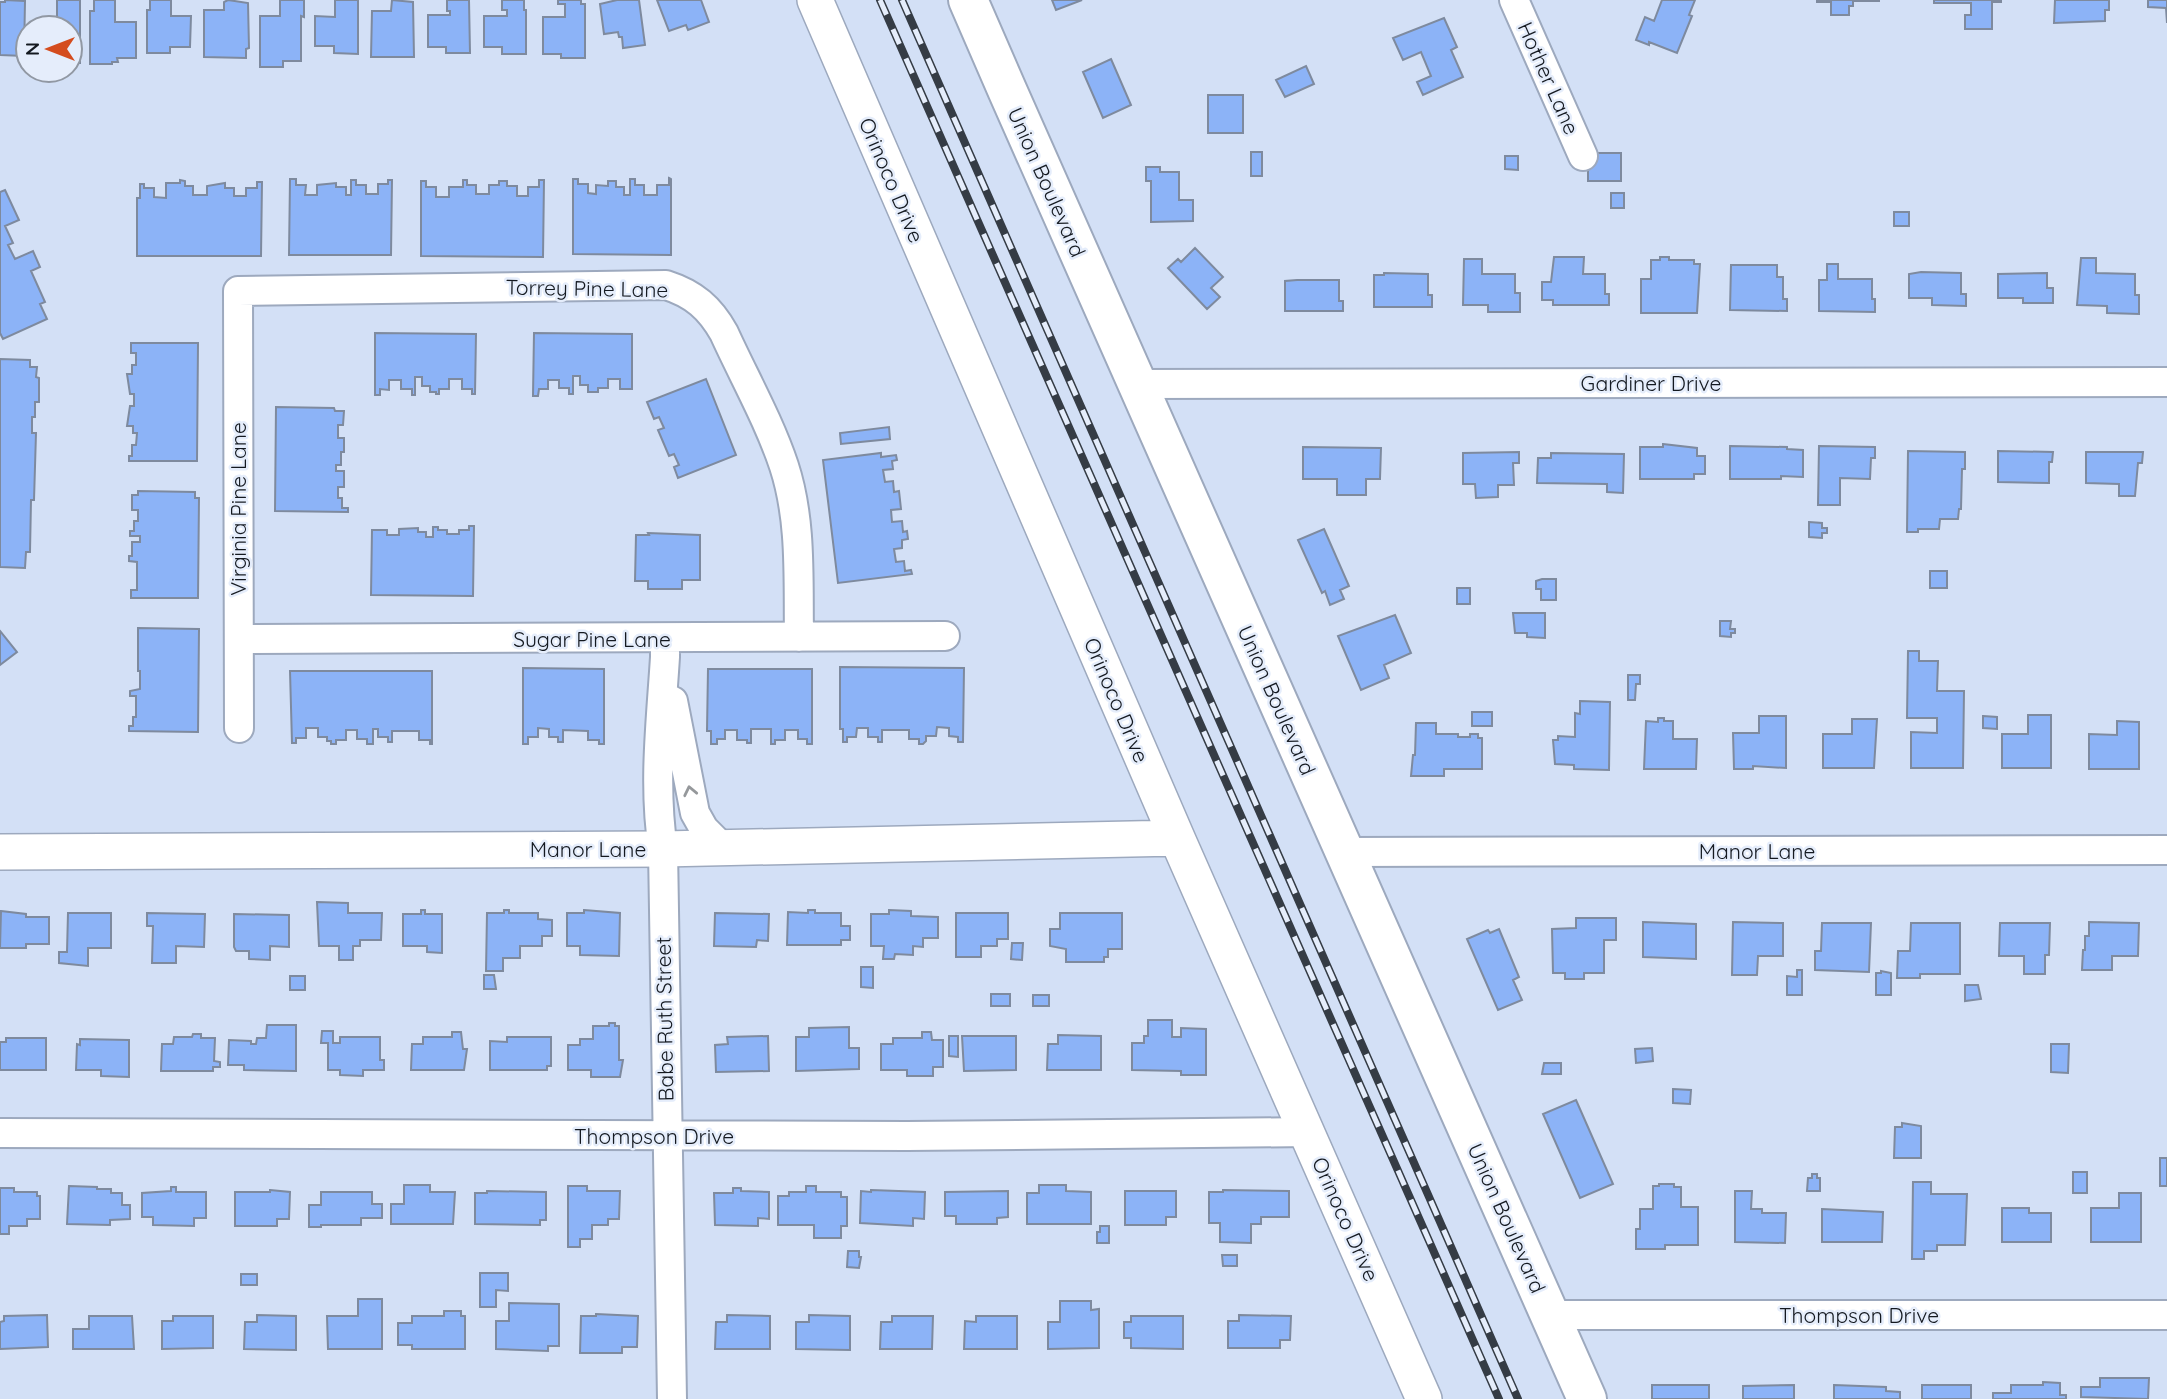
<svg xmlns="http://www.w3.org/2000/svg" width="2167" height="1399" font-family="Quicksand,sans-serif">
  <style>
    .building { fill: #8cb3f7; stroke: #7e8a9e; stroke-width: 2 }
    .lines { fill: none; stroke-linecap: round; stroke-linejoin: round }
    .minor-casing { stroke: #9da9be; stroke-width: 32 }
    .tertiary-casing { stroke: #9da9be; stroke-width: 38 }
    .secondary-casing { stroke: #9da9be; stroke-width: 42 }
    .minor { stroke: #fff; stroke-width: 28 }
    .tertiary { stroke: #fff; stroke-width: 35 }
    .secondary { stroke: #fff; stroke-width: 38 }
    .rail-casing { stroke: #353c45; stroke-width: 8 }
    .rail { stroke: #e5edfb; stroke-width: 5; stroke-dasharray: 16; stroke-linecap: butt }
    .oneway { stroke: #95989b }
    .labels { text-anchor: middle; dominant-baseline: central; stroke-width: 5; stroke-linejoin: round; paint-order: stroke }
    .street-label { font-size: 21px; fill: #141920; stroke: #e5edfb }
  </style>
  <rect width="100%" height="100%" fill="#d3e0f6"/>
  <path class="building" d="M5,0L25,1L24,56L0,55V2H5Z
    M57,0H80V63H70V28H37V22H57Z
    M94,0H115V22H136V58H117L118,62H112V64H90V11H94Z
    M150,0H171V16H191L190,47H170V53H147V10H150Z
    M228,0L248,3L249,48L246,49V58L204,57V10H224V2Z
    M280,0H304V17L301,16V61H283V67H260V16H280Z
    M335,0H358V54L334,53V46H315V16L335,17Z
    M392,0L413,2L414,57H371L372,11H391Z
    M447,0H469L470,53H446V47H428V15H450V11H447Z
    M502,0H524V10H526V54H502V47H484V16H507V10H502Z
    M558,0H581V4H585V58H561V54H543V17H565V4H558Z
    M617,0H639L645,45L623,48L622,37H619L618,32L604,34L600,4Z
    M657,0H701L709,22L688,30L686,25L669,31Z
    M1052,0H1082L1056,10Z
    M1662,0H1695L1689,15L1692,16L1677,53L1649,42V45L1636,40L1645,17L1654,21Z
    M1817,0H1879V1H1853V6H1849V15H1831V2H1817Z
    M1934,0H2001V2H1992V29H1965V15H1971V3H1934Z
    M2055,0H2109V10H2105V21L2054,23Z
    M2148,0H2167V23L2166,8L2148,7Z
    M1444,18L1457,47L1451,50L1463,77L1423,95L1417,82L1431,76L1421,52L1403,60L1393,38Z
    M1111,59L1131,105L1103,118L1083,72Z
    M1306,66L1314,84L1285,97L1276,80Z
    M1208,95H1243V133H1208Z
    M1251,152H1262V176H1251Z
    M1588,153H1621V181H1588Z
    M1505,156H1518V170L1505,169Z
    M1146,167H1160V172H1179V200H1193V221L1151,222V181H1146Z
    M669,178L671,179V255L573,254V179H578V184H588V193L596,194V185L608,186V181H616V187H624V195H630V179H635V185H644V195H657V185H669Z
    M290,179H296V185H306L305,195H317V185L336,183V187H346V195H351V180H356V185H366V194H378V184H388V180H392L391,255H289Z
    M180,180L185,181V186H193V195H207V186L225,183V188H234V196H246V188H257V182H262L261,256H137V198H140V184H144V188H154V197L166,198V183H180Z
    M463,180H467V185H476V194H489V185H499V181H507V186H517V196H528V187H539V180H544L543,257L421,256V181H426V187H436V197H449V187H463Z
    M5,190L19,220L5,226L13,243L8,245L15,259L33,251L40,267L31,271L45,302L40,304L47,319L3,339L0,333V192Z
    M1611,193H1624V208H1611Z
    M1894,212H1909V226H1894Z
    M1195,248L1223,277L1211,288L1220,297L1207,309L1168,268L1178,259L1181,262Z
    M1554,257H1584L1583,274H1605V294H1609V305H1553V300H1542V282H1551Z
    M1660,257H1669V260H1694V264H1700L1697,313H1641V279H1651V260H1660Z
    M2081,258H2096V273L2135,274V295H2139V314L2107,313V306L2077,305Z
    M1464,259H1482V274H1515V293H1520V312H1488V305H1463Z
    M1827,264H1838V279H1872V299H1875V312L1819,311V280H1827Z
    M1731,265H1777V277H1783V299H1787V311L1730,310Z
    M1921,272L1961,273V294H1966V306L1932,305V298H1909V274Z
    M1384,273L1428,274V295H1432V307H1374V275H1384Z
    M2047,273V288H2053V303H2023V298H1998V274Z
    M1297,280H1339V301H1343V311H1285V281Z
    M375,333L476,334L475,394H472V389H462V379H449V389H439V394H436V392H430V386H422V377H415V395H412V389H401V380H389V390L380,389V395H375Z
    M534,333L632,334V389H620V379H608V388H598V392H588V385H580V376H573V394H569V388H559V380H548V389H539L538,396H533Z
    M131,343H198L197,461H129V456H132V445H136L137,433H133V426H127L130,406H134V394H130L127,374H132V365H136V353H131Z
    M0,359L30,360V367H37L36,377L39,378V402H35V417H32V433H36L34,500H31L30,552H26L25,568L0,567Z
    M706,379L736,455L678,478L674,467L679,465L674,454L669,456L658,430L664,428L659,417L654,419L647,402Z
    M276,407L334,408L335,411H344L343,425H338V438H344V452H341V465H336V471H344V487H338V498H342V508H348V512L275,511Z
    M889,427L890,439L841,444L840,433Z
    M1663,444L1697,448V456H1705V474H1694V479H1640V447H1663Z
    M1730,446L1787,447V449L1803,450V477L1781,476V479H1730Z
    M1819,446L1875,447V458H1871L1870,479L1840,478V505H1818Z
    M1303,447L1381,448L1380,479H1366V495H1337V479H1303Z
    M1908,451L1965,452V469H1962L1961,509H1959L1958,519H1940L1939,529H1918V532H1907Z
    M1998,451L2053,452L2052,462H2049V483L1998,482Z
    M1519,452V463H1513L1514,485H1498V497L1476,498L1475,484H1463V453Z
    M2086,452H2143L2142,463H2138L2135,496H2119V484L2086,483Z
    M881,453V457L896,455L897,460L892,461L893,469L883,470L885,482L893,481L894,492L899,491L901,509L891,510L892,522L902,521L903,532L907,531L908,539L902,540V548L894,549L896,562L904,561L905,571L911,570L912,574L838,583L823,460Z
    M1551,453L1624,454L1623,493L1607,492V484L1537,483L1538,458H1551Z
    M138,491L195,492V498H199L198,598H131V590H137V562L129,561V556H132V542H140V536H130V531H134V521H138V510H132V495H138Z
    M1809,522L1822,523V528H1827V533H1822V538L1809,537Z
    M469,526H474L473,596L371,595L372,530H387V535H399V529L418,528V532H426V537H433V527H438V530H447V534H459V530H469Z
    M1324,529L1349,586L1340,590L1344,599L1330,605L1325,591L1322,593L1298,540Z
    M648,533L700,535V580H682V589H648V581H635L636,535H649Z
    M1930,571H1947V588H1930Z
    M1542,579H1556V600H1541V589H1536V581Z
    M1457,588H1470V604H1457Z
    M1513,613H1545V638L1527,637V633H1515Z
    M1395,615L1411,653L1384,665L1389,678L1361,690L1338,636Z
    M1720,621H1731L1730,629H1735V633H1731V637L1720,636Z
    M138,628L199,629L198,732L129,731V726H133V717H136V696H130V691L140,689V671H138Z
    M0,631L17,652L0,665Z
    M1908,651H1919V661H1938L1937,691H1964L1963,768H1911V732L1937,733V718H1907Z
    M840,667L964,668L963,742H958V737L949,736V728L937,727L936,736H926V741L923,744H919V739H909V730H882V742H878V737H868V728H857L856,737H847V742H843V729H840Z
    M523,668L604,669V744H599V740H588V731L563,730V742H558V737H549V729L538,728V737H528V744H523Z
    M708,669H812V744H807V739H798V730H785V740H775V744H771V729H751V743H747V740H737V730H725V739H717V744H711V731H707Z
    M290,671H432V744H430V740H419V731H392V742H388V737H378V729H373V744H367V739H357V730H346V740H336V744H331V741H327V737H318V728H306V738H296V743H292Z
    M1628,675H1640V684H1636L1635,700H1628Z
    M1580,701L1610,702L1609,770L1574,769V765L1555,764L1553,740H1558V736L1575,737V713L1580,714Z
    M1472,712H1492V726H1472Z
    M2028,715H2051V768H2002V734H2028Z
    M1759,716H1786V768L1753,766V769H1734L1733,733H1759Z
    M1983,716L1997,717V729L1983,728Z
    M1658,718H1664V721H1673V739H1697L1696,769H1644L1646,721L1658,722Z
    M1852,719H1877L1874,768H1823V734H1852Z
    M2117,721L2139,722V769H2089V734L2117,735Z
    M1416,723H1436V734H1458V737H1470V734H1478V738H1482V769H1444V776H1411L1413,755H1415Z
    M317,902L348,903V913H382L381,940H360V946H353V960H339V946H319Z
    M421,910H425V914H442V953L427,952V946H403V914H421Z
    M504,910H509V913H538V919L552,920V936H542V946H520V958H503V971H486L487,913H504Z
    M584,910L620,913L619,956L580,955V946H567V913H584Z
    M808,910H815V913H841V926H850V940H841V945H787L788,912L808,913Z
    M889,910L911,911V916L938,917V938H923V947L913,946V955L895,954L894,959H883L884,946H871V914H889Z
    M1,911L26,914V917H49V944H26V948H0Z
    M68,913H111V948H88V966L59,963V952H67Z
    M147,913L205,914L204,947L176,946V963H152L153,926H147Z
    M715,913L769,914L768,941L757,940L756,947L714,946Z
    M956,913H1008V939H997V946H981V957H956Z
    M1060,913H1122V949H1108V957H1104V962H1066V949L1050,946V929H1060Z
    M234,914L289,915V947L270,946V960L249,959V951H236L234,947Z
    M1576,918H1616V940H1604V973H1584V979H1565V973H1553L1552,929L1576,928Z
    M1643,922L1696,924V959L1643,957Z
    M1733,922L1783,923V956H1758L1757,975H1732Z
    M2089,922L2139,923L2138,956H2112V970H2082L2083,950H2085V936H2089Z
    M1822,923H1871L1869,972L1815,970V951H1821Z
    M1911,923H1960V974H1920V978H1897L1898,951H1910Z
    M2000,923H2050L2049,955H2045V974H2024V956H1999Z
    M1499,929L1519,977L1513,980L1522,1000L1498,1010L1467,939L1488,930L1490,933Z
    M1012,943H1023L1022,960L1011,959Z
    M861,967H873V988L861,987Z
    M1797,970H1802V995H1787V976L1797,977Z
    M1881,971L1891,973V995H1876V973H1881Z
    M484,975H494L496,989H484Z
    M290,976H305V990H290Z
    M1965,985H1978L1981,999L1965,1001Z
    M991,994H1010V1006H991Z
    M1033,995H1049V1006H1033Z
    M1148,1020H1172V1037H1181V1028L1206,1029V1075H1181V1071L1132,1070V1043H1144V1036H1148Z
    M609,1023H615V1026H619V1060H623L620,1077H591V1070H568V1045H580V1039H593V1026H609Z
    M267,1025H296V1071L244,1070V1065H228L229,1040L251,1041V1044H256L257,1038H266Z
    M849,1027V1048H859V1069L796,1071V1037H809V1028Z
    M322,1031H333V1043H340V1037H380V1060H384V1070H363V1076L340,1075V1070H328V1043H321Z
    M452,1032H461L463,1049H467L464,1070H411L412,1044H423V1037H452Z
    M922,1032H931L932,1040H943V1067H933V1076H907V1070H881V1044H893V1038H922Z
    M193,1034H201V1038H215L214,1061L220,1062V1067H213V1071H161L162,1044H173L174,1037H192Z
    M1058,1035L1101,1036V1070H1047L1048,1044H1058Z
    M768,1036L769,1071L716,1072L715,1045L728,1044L727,1037Z
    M949,1036H958V1057L949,1056Z
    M962,1036H1016V1070L964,1071Z
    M507,1037H551V1066H547V1070H490V1041L507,1042Z
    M6,1038H46V1070H0V1042H6Z
    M80,1039L129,1040V1077L101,1076V1070H76L77,1044L80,1045Z
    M2051,1044H2069L2068,1073L2051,1072Z
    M1652,1048L1653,1061L1636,1063L1635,1049Z
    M1544,1063H1561V1074H1542Z
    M1673,1089L1691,1090L1690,1104L1673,1103Z
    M1576,1100L1613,1184L1580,1198L1543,1114Z
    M1902,1123L1921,1126V1158H1894L1895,1127H1902Z
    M2160,1158H2167V1186H2160Z
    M2073,1172H2087V1193H2073Z
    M1812,1174H1817V1178H1820V1191H1807L1808,1178H1812Z
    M1913,1182H1931V1194H1967L1965,1245H1937V1251H1924V1259H1912Z
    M1659,1184H1674V1187H1681V1207H1698V1245H1665V1249H1636V1229H1640V1209H1653V1186H1659Z
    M404,1185H430V1192H455L453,1224H391V1204H404Z
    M1039,1185H1066V1191L1091,1192V1224H1027V1193H1039Z
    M69,1186L97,1187V1189H111V1193H122V1205H130V1219L110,1220V1225L67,1224Z
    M568,1186H587V1191H620L619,1219H608V1225H592V1239H580V1247H568Z
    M806,1186H816V1192H841V1197H847V1226H841V1238H814V1225H778V1196H789V1192H806Z
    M171,1187H176V1192H206V1218H194V1226L153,1225V1217H142V1193L171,1191Z
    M0,1188H14V1192H37V1196H40V1219H27V1226H9V1234H0Z
    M733,1188H741V1191L769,1192V1219L758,1218V1226L715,1225L714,1193H733Z
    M270,1190L290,1192L289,1219H277V1226H235V1192H270Z
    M871,1190L925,1192L924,1219L913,1218V1226L860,1223L861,1191L871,1192Z
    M1223,1190L1289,1191V1217H1261V1224H1251V1243L1220,1242V1223H1209V1192H1223Z
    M487,1191L546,1192V1220H540V1225L475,1224V1193H487Z
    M1008,1191V1217L997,1218V1224H956V1216H945V1192Z
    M1125,1191H1176V1217H1166V1225H1125Z
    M1735,1191H1752L1751,1209H1762V1213H1786L1785,1243L1735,1242Z
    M321,1192H372V1204H382V1218H361V1225H321V1227H309V1205H321Z
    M2119,1193H2141V1242H2091V1208H2119Z
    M2002,1208H2029V1213H2051V1242H2002Z
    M1822,1209L1883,1212L1882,1242H1822Z
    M1100,1226H1109V1243H1097V1232H1100Z
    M848,1251H859V1257H861L859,1268L847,1267Z
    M1222,1255H1237V1266H1223Z
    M480,1273H508V1291L496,1290V1307H480Z
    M241,1274H257V1285H241Z
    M358,1299H382V1349H328L327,1316H358Z
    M1060,1301H1091V1310L1099,1309V1348L1048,1349V1322H1060Z
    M509,1303L559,1304V1346H548V1351L496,1349V1321H509Z
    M444,1311H461V1316H465V1349H412V1345H398V1323H412V1316H444Z
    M596,1314L638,1316L637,1347H622V1353H580L581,1316H596Z
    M47,1315L48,1347L0,1349V1322L4,1321V1316Z
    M257,1315L296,1316V1350L244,1349L245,1322H257Z
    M727,1315L770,1316V1349H715L716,1322H727Z
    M809,1315L850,1316V1350L796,1349V1322H809Z
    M1239,1315L1291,1316L1290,1340H1280V1348H1228V1321H1239Z
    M89,1316H132L134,1349H73V1329H89Z
    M173,1316H213V1348L162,1349V1321H173Z
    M892,1316H933L932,1349H880L881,1322H892Z
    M976,1316H1017V1349H964L965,1321L976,1322Z
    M1131,1316H1183V1349L1131,1348V1338H1124V1322H1131Z
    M2100,1378H2149L2148,1399L2081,1397V1387H2100Z
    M2043,1382L2060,1383V1395H2066V1399H1993V1393H2011V1385H2043Z
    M1652,1385H1709V1399H1652Z
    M1794,1385V1399H1743V1386Z
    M1834,1385L1886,1387V1391L1900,1392V1399H1834Z
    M1922,1385H1971V1399H1922Z"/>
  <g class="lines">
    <g class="minor-casing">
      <path id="minor" d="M1514,0L1583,156
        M1135,384L2167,382
        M665,638V657C661,721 653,785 663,849L672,1399
        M239,639L945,636
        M673,701L695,813L704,829L723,848
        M239,728L238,291L666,285C694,294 710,308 724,333C744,377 769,421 784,466C802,521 798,580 799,637
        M1346,852L2167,850
        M0,1133L907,1136L1308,1132
        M1550,1315H2167"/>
    </g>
    <g class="tertiary-casing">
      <path id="tertiary" d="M815,0L1177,838L1424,1399
        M0,852L663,849L1177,838"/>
    </g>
    <g class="secondary-casing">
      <path id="secondary" d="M968,0C1171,468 1381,933 1587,1399"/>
    </g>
    <use href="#minor" class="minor"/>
    <use href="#tertiary" class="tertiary"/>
    <use href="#secondary" class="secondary"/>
    <g class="rail-casing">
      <path id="rail" d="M880,0L1499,1399
        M902,0L1518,1399"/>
    </g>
    <use href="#rail" class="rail"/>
  </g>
  <defs><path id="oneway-chevron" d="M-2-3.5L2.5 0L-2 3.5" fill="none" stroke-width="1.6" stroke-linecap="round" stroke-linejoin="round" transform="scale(1.75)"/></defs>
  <use class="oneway" href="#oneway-chevron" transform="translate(690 791) rotate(-102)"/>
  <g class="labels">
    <g class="street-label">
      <text transform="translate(1549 78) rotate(66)">Hother Lane</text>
      <text transform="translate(892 180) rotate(67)">Orinoco Drive</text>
      <text transform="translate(1047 182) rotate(66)">Union Boulevard</text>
      <text transform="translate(587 288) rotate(1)">Torrey Pine Lane</text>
      <text x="1651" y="383">Gardiner Drive</text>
      <text transform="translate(238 509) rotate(-90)">Virginia Pine Lane</text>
      <text x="592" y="639">Sugar Pine Lane</text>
      <text transform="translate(1117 700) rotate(67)">Orinoco Drive</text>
      <text transform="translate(1277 700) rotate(66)">Union Boulevard</text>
      <text x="588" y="849">Manor Lane</text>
      <text x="1757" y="851">Manor Lane</text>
      <text transform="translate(664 1019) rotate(-91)">Babe Ruth Street</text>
      <text x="654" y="1136">Thompson Drive</text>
      <text transform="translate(1507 1218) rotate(66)">Union Boulevard</text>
      <text transform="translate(1346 1219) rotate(66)">Orinoco Drive</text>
      <text x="1859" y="1315">Thompson Drive</text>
    </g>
  </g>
  <g transform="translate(49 49) rotate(270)"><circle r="33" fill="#e5edfb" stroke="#9198a3" stroke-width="2"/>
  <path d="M0-5L12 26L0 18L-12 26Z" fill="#d44c1e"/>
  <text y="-10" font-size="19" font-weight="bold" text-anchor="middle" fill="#141920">N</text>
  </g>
</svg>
